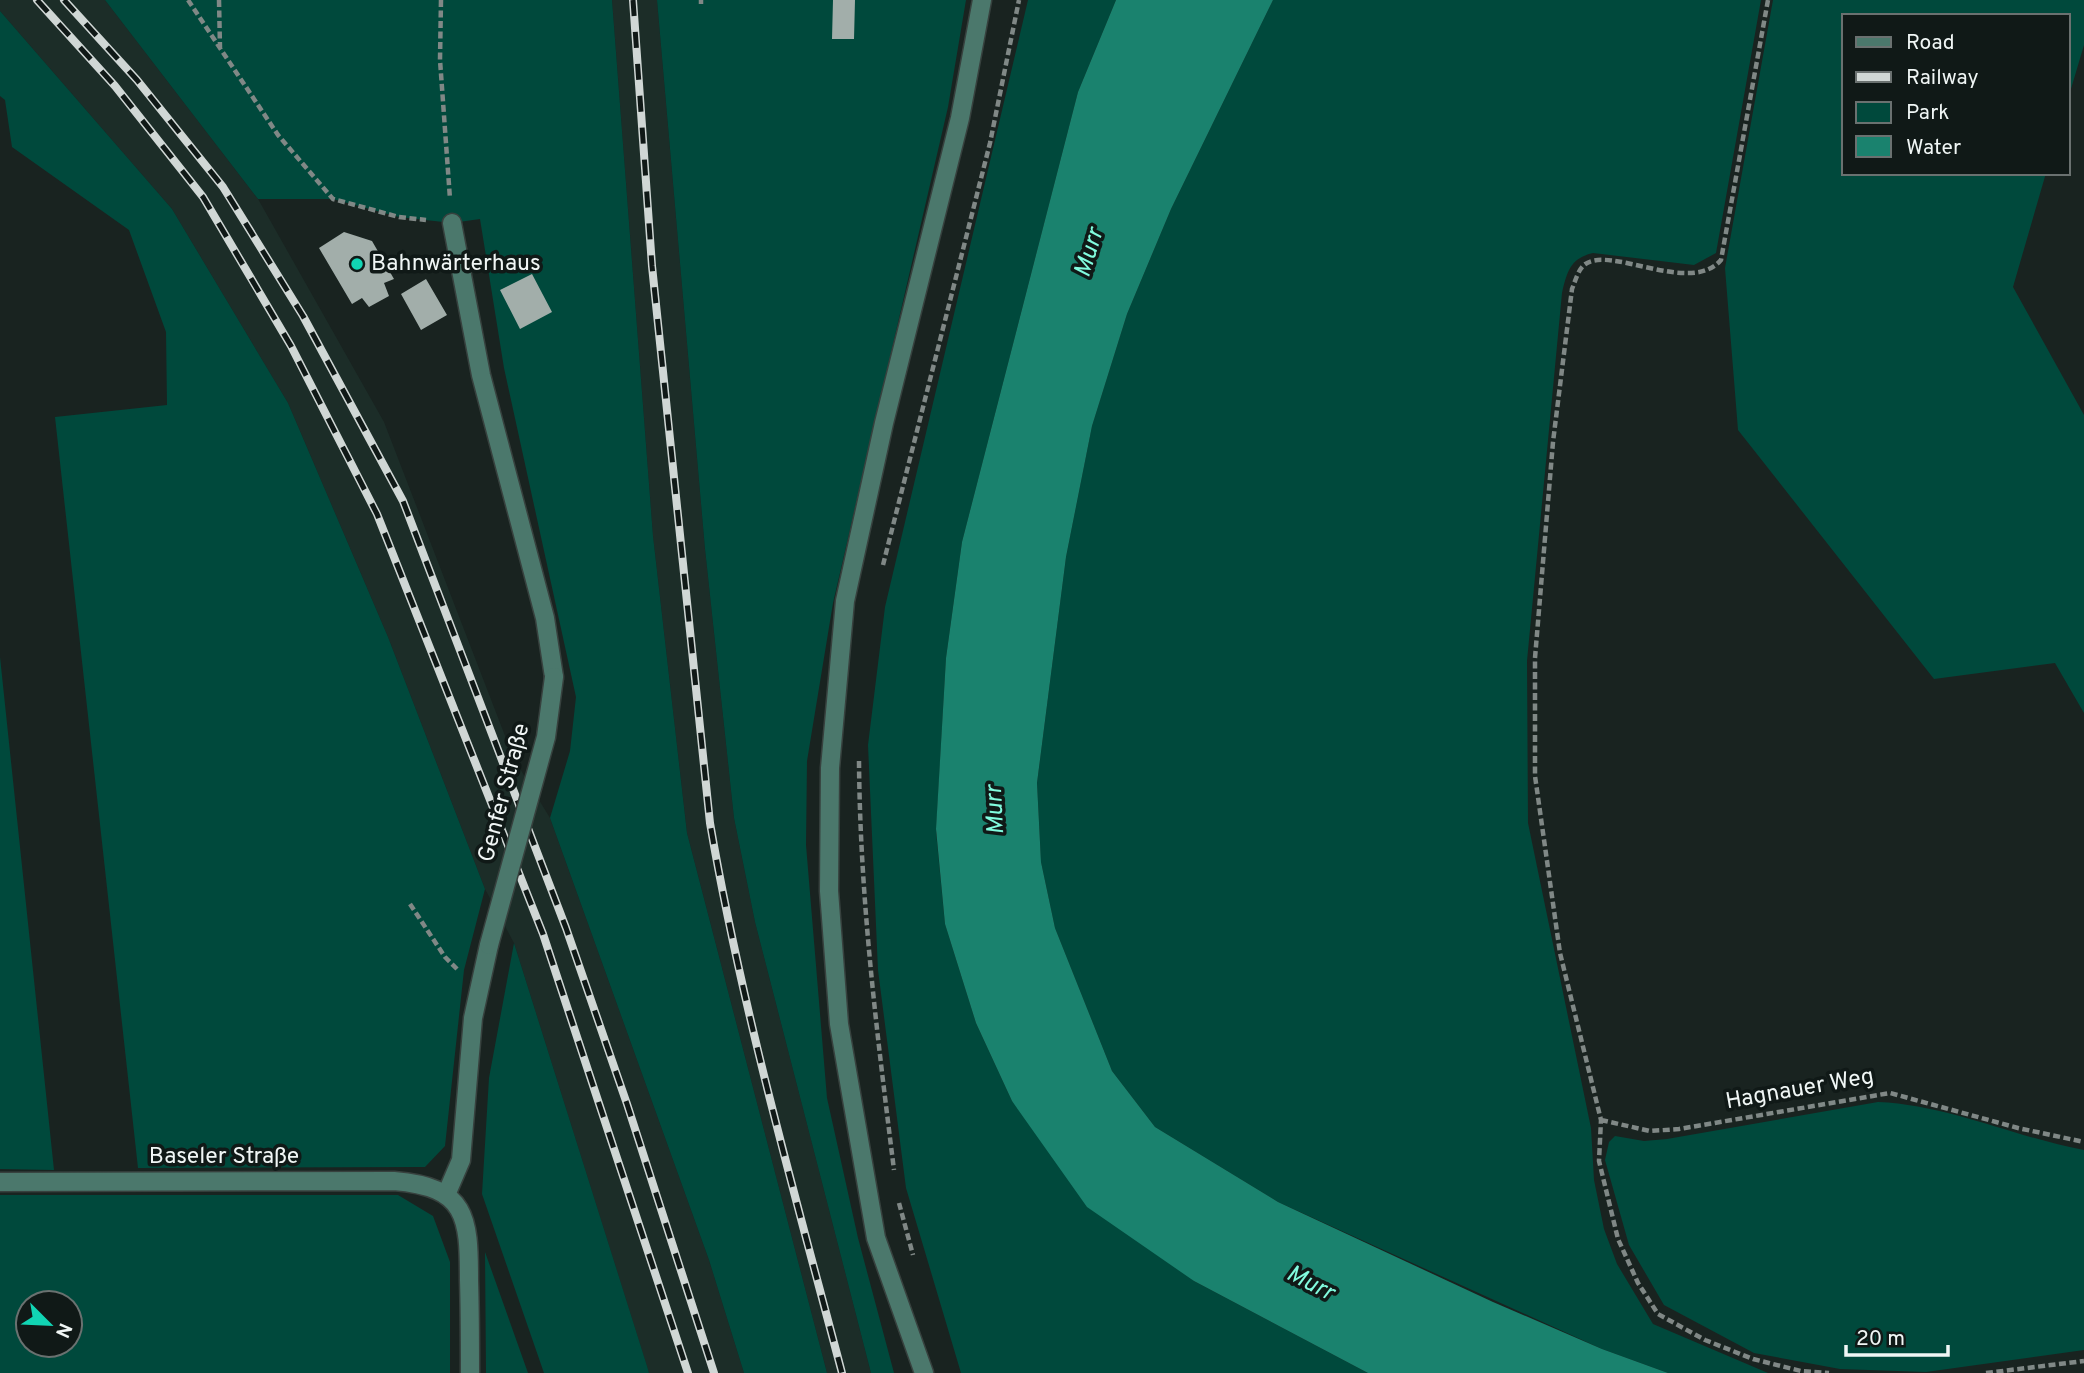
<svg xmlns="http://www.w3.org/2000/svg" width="2084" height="1373" font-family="Overpass,sans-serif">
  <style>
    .built { fill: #1c2d28 }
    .green { fill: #00493c; fill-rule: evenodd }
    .water { fill: #1a826e }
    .building { fill: #a2aeaa }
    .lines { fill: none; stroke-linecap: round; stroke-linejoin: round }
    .minor-casing { stroke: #37413e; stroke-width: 21 }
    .path { stroke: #808886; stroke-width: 4.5; stroke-dasharray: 7 3.5; stroke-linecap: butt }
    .minor { stroke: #4b786c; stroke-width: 18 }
    .rail-casing { stroke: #d0d7d5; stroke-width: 8 }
    .rail { stroke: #101917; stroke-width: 5; stroke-dasharray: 16; stroke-linecap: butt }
    .minor-bridge-casing { stroke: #37413e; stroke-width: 21; stroke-linecap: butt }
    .minor-bridge { stroke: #4b786c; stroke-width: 18 }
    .poi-dot { fill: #11d5b4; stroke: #101917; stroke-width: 2.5 }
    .labels { text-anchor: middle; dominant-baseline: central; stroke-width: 7; stroke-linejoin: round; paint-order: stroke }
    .poi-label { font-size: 23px; fill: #f0f6f5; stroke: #101917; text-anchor: start }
    .street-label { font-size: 23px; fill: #f0f6f5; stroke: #101917 }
    .water-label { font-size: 24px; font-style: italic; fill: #82fcdf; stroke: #101917 }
  </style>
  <rect width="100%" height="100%" fill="#192320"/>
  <path class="built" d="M0,0H105L258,199L384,422L514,759L550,818L709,1260L744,1373H649L514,943L485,889L388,637L288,403L172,209L0,11Z
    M612,0H657L705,549L734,818L755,922L871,1373H827L687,833L653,536Z"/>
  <path class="green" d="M105,0H612L653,536L687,833L827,1373H744L709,1260L550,818L570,751L576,697L504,368L480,219L452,223L399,217L333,199H258Z
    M657,0H966L948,107L833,603L807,761L806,845L827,1098L858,1238L894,1373H871L755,922L734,818L705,549Z
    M1028,0H1116L1078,92L962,542L946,658L936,832L945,924L976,1023L1012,1101L1194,1281L1368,1373H961L906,1188L878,970L868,745L885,607Z
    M1273,0H1761L1716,253L1694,265L1593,253C1571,258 1567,271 1562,293L1527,661L1528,823L1591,1128L1594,1180L1604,1229L1617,1264L1653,1324L1768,1373H1668L1602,1349L1278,1202L1155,1127L1112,1071L1055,928L1041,862L1037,783L1066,557L1092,426L1127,314L1171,209Z
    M1773,0H2084V45L2068,99V16H1844V173H2046L2013,287L2084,415V713L2055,663L1934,679L1738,430L1725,268Z
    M0,11L172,209L288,403L388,637L485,889L464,970L445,1146L425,1167L138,1168L55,417L167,405L166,332L129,230L12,147L5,100L0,96Z
    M0,657L54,1170L0,1169Z
    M514,943L647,1366L649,1373H544L482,1194L489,1078Z
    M1878,1102C1949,1105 2014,1137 2084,1150V1350L1926,1372L1840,1369L1754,1353L1664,1305L1629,1245L1605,1160L1609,1142L1615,1136L1644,1141L1667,1139Z
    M0,1195H398L433,1216L450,1262V1373H0ZM28,1303H70V1345H28Z
    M485,1252L528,1373H486Z"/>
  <path class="water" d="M1116,0H1273L1171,209L1127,314L1092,426L1066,557L1037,783L1041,862L1055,928L1112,1071L1155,1127L1278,1202L1493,1302L1602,1349L1668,1373H1368L1194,1281L1087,1207L1012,1101L976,1023L945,924L936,829L946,658L962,542L1078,92Z"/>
  <path class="building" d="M833,0H855L854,39H832Z
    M344,232L372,241L394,279L384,283L389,296L369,307L362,298L352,304L319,248Z
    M532,274L552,312L520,329L500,290Z
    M426,279L447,315L421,330L401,294Z"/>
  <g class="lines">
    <g class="minor-casing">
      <path id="minor" d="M452,223L481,375L545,618L554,677
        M0,1182L394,1181C467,1187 469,1217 469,1280C470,1311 470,1342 470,1373
        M446,1195L461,1160L473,1018L489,945
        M924,1373L876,1238L839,1024L829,891L830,768L845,601L884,423L960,118L982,0"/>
    </g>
    <path class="path" d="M188,0L278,135L333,199L399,217L426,220
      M219,0L220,48
      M441,0L440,60L450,199
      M701,0V4
      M1768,0L1721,260C1690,296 1609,244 1584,265C1578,270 1575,282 1572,289L1553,442L1535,658V776L1560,953L1601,1120L1599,1161L1618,1239L1638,1283L1658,1314L1705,1340L1753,1359L1801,1371L1829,1373
      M883,565L990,143L1019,0
      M859,761C860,899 877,1034 894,1170
      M410,904L445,957L457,969
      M1601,1120L1650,1131L1679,1129L1890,1093L2018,1128L2084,1142
      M899,1203L913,1255
      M1986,1373L2084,1361"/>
    <use href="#minor" class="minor"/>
    <g class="rail-casing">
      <path id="rail" d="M37,0L115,86L203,197L291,346L377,514L543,934L688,1373
        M64,0L137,80L223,187L303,316L403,501L566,928L627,1104L714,1373
        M633,0L652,266L710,823C742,1009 794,1191 842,1373"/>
    </g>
    <use href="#rail" class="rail"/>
    <g class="minor-bridge-casing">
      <path id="minor-bridge" d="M489,945L546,737L554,677"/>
    </g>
    <use href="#minor-bridge" class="minor-bridge"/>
  </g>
  <circle class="poi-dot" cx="357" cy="264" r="7"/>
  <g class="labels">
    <g class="poi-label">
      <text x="371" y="264">Bahnwärterhaus</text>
    </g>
    <g class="street-label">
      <text transform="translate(505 793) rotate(-75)">Genfer Straße</text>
      <text transform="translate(1800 1090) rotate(-10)">Hagnauer Weg</text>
      <text x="224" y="1157">Baseler Straße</text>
    </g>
    <g class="water-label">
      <text transform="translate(1090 253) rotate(-73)">Murr</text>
      <text transform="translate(996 810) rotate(-93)">Murr</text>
      <text transform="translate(1310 1284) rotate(27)">Murr</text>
    </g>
  </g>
  <rect x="1842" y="14" width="228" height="161" fill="#101917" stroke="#6a7170" stroke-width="2"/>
  <rect x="1856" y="37" width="35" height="10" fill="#4b786c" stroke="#6a7170" stroke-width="2"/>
  <text x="1906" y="49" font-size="21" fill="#f0f6f5">Road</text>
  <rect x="1856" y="72" width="35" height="10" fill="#d0d7d5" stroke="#6a7170" stroke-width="2"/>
  <text x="1906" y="84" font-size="21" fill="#f0f6f5">Railway</text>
  <rect x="1856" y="102" width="35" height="21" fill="#00493c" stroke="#6a7170" stroke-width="2"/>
  <text x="1906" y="119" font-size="21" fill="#f0f6f5">Park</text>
  <rect x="1856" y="136" width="35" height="21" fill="#1a826e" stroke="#6a7170" stroke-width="2"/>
  <text x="1906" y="154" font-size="21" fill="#f0f6f5">Water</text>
  <g transform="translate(49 1324) rotate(114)"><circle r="33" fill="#101917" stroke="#6a7170" stroke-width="2"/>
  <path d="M0-5L12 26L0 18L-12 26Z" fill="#11d5b4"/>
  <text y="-10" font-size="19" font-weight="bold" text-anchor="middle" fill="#f0f6f5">N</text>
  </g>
  <path d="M1846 1345v10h102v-10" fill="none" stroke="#f0f6f5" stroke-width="3.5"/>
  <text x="1856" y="1345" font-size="21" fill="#f0f6f5" stroke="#101917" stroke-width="5" paint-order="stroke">20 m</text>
</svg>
